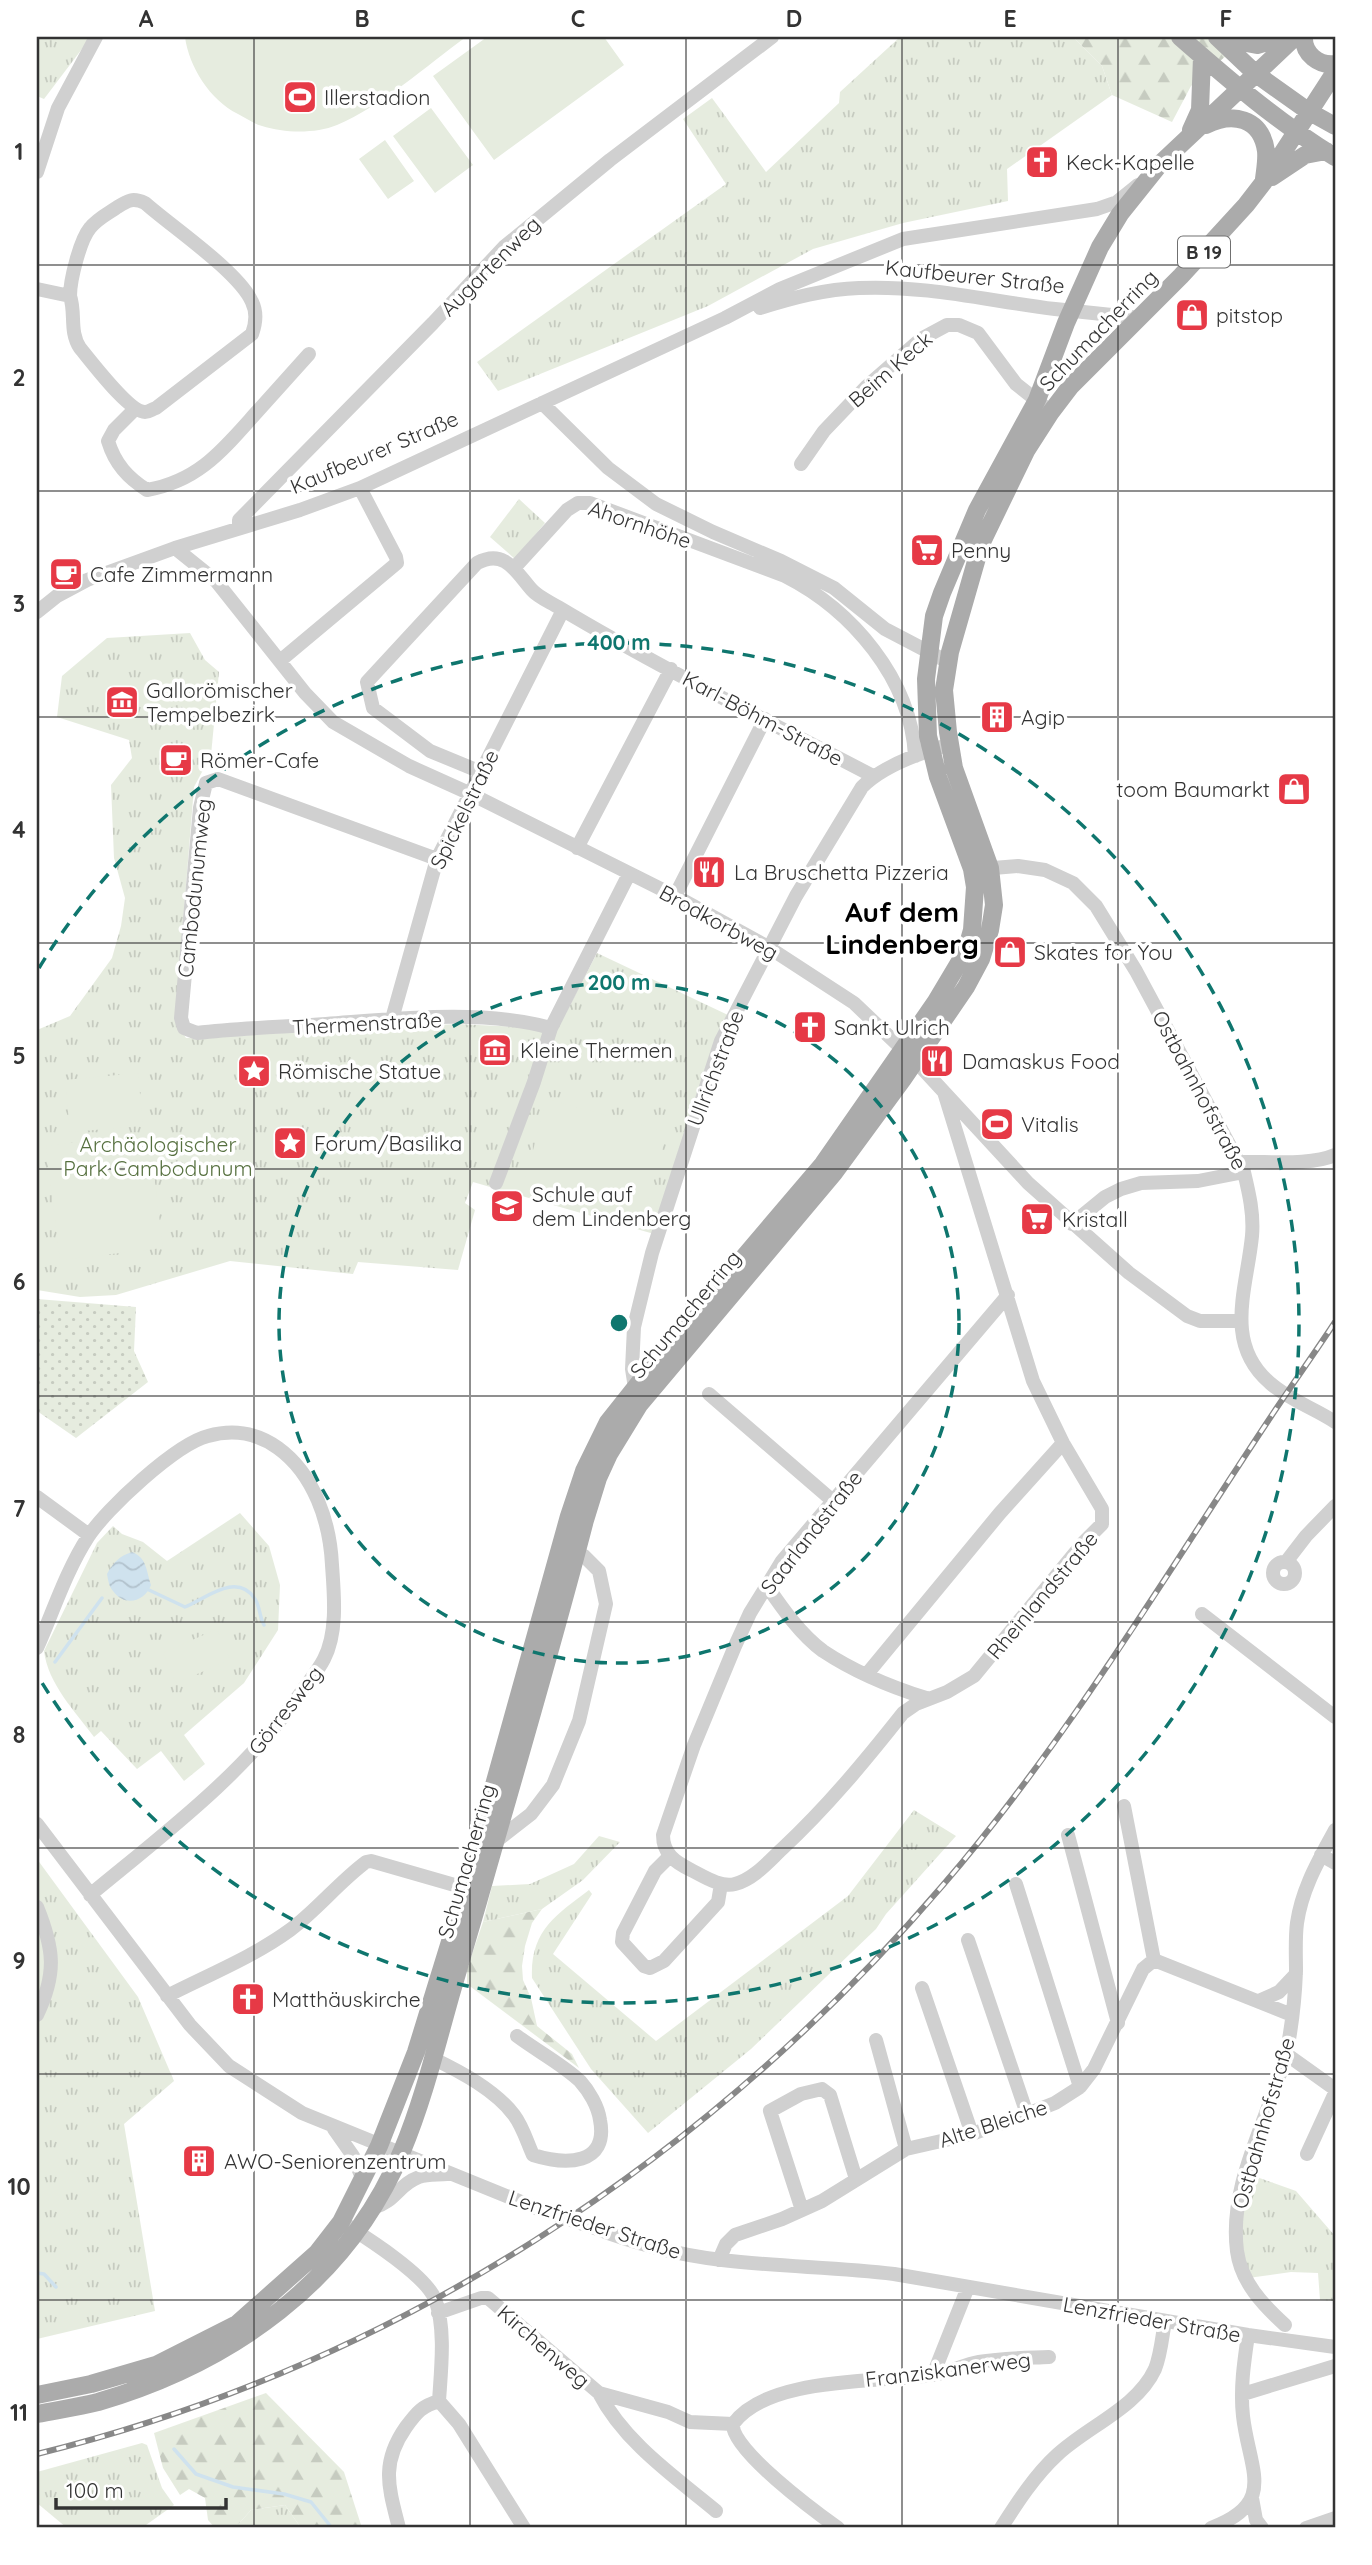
<svg xmlns="http://www.w3.org/2000/svg" width="1372" height="2565" font-family="Quicksand,sans-serif">
  <style>
    .grass { fill: url(#grass-tufts) }
    .forest { fill: url(#forest-firs) }
    .garden { fill: url(#garden-dots) }
    .pitch { fill: #e6ecdf }
    .water { fill: url(#water-waves) }
    .lines { fill: none; stroke-linecap: round; stroke-linejoin: round }
    .stream { stroke: #cfe2ee; stroke-width: 3.5 }
    .minor { stroke: #d0d0d0; stroke-width: 14 }
    .major { stroke: #ababab; stroke-width: 18 }
    .rail-casing { stroke: #888; stroke-width: 6 }
    .rail { stroke: #fff; stroke-width: 3.5; stroke-dasharray: 10; stroke-linecap: butt }
    .minor-bridge { stroke: #d0d0d0; stroke-width: 14 }
    .grid { fill: none; stroke: #333; stroke-width: 2; stroke-opacity: 0.55 }
    .ring { fill: none; stroke: #0f766e; stroke-width: 3.5; stroke-dasharray: 12 9 }
    .labels { text-anchor: middle; dominant-baseline: central; stroke-width: 7; stroke-linejoin: round; paint-order: stroke }
    .shield { fill: #fff; stroke: #707070; stroke-width: 2 }
    .shield-label { font-size: 19px; font-weight: bold; fill: #333 }
    .poi-label { font-size: 21px; fill: #333; stroke: #fff; text-anchor: start }
    .street-label { font-size: 21px; fill: #333; stroke: #fff }
    .park-label { font-size: 21px; fill: #56703f; stroke: #fff }
    .district-label { font-size: 28px; font-weight: bold; fill: #000; stroke: #fff }
    .centre { fill: #0f766e; stroke: #fff; stroke-width: 3.5 }
    .ring-label { font-size: 21px; text-anchor: middle; font-weight: bold; fill: #0f766e; stroke: #fff; stroke-width: 7; stroke-linejoin: round; paint-order: stroke }
    .neatline { fill: none; stroke: #333; stroke-width: 2.5 }
    .grid-label { font-size: 23px; text-anchor: middle; font-weight: bold; fill: #333 }
  </style>
  <defs>
    <pattern id="grass-tufts" width="24" height="20" patternUnits="userSpaceOnUse" patternTransform="scale(1.75)"><rect width="24" height="20" fill="#e6ecdf"/><path d="M3 7l-1-3M5 7V3M7 7l1-3M15 17l-1-3M17 17v-4M19 17l1-3" fill="none" stroke="#c6cbc0"/></pattern>
    <pattern id="forest-firs" width="22" height="20" patternUnits="userSpaceOnUse" patternTransform="scale(1.75)"><rect width="22" height="20" fill="#e6ecdf"/><path d="M5 1l3.5 6h-7zM16 11l3.5 6h-7z" fill="#c6cbc0"/></pattern>
    <pattern id="garden-dots" width="8" height="8" patternUnits="userSpaceOnUse" patternTransform="scale(1.75)"><rect width="8" height="8" fill="#e6ecdf"/><path d="M2 2h.1M6 6h.1" fill="none" stroke="#c6cbc0" stroke-width="1.8" stroke-linecap="round"/></pattern>
    <pattern id="water-waves" width="16" height="10" patternUnits="userSpaceOnUse" patternTransform="scale(1.75)"><rect width="16" height="10" fill="#cfe2ee"/><path d="M0 5q4-4 8 0t8 0" fill="none" stroke="#b2c2cd"/></pattern>
  </defs>
  <rect width="100%" height="100%" fill="#fff"/>
  <path class="grass" d="M37,37H91L44,99L37,96Z
    M900,37H1073L1102,66L1112,95L1007,169L1008,201L903,223L813,249L708,306L498,391L477,362L726,184L683,119L712,98L766,172L839,103L840,92Z
    M519,499L545,523L515,559L490,537Z
    M190,633L205,660L219,672L211,755L194,787L175,1020L186,1038L457,1024L521,1027L555,1034L597,953L728,1015L654,1234L473,1182L465,1203L475,1210L458,1270L358,1262L353,1274L230,1261L116,1295L80,1297L37,1290V1030L70,1016L112,958L121,926L125,898L114,858L111,785L132,758L129,740L57,717L62,676L107,638Z
    M240,1513L269,1546L280,1585L278,1630L244,1683L184,1735L205,1764L184,1781L161,1751L137,1769L101,1731L94,1737C75,1711 48,1684 44,1651L97,1543L113,1526L122,1534L143,1542L167,1561Z
    M914,1810L956,1836L886,1914L876,1929L751,2049L648,2133L591,2069L532,1978C530,1931 556,1915 589,1890L592,1894L553,1954L656,2041L848,1896Z
    M599,1836L620,1842L583,1880L542,1909L483,1922L492,1886L530,1884L574,1864Z
    M37,1859L138,1997L174,2081L124,2124L155,2311L37,2339Z
    M1254,2176L1296,2191L1335,2236V2301L1320,2300L1318,2273L1291,2272L1248,2278L1239,2223Z
    M142,2443L147,2445L162,2488L174,2505L146,2525L148,2528H67L37,2503V2472Z
    M285,2505L301,2528H235L251,2510Z"/>
  <path class="forest" d="M1073,37H1253L1234,49L1191,86L1172,122L1112,95L1102,66Z
    M542,1909L532,1923L525,1946L522,1966L523,1980L531,1998L537,2026L572,2054L579,2068L467,1984V1969L483,1922Z
    M266,2393L344,2472L362,2528H301L285,2505L251,2510L235,2528H215L208,2520L205,2498L189,2489L180,2495L163,2468L154,2433Z"/>
  <path class="garden" d="M37,1299L136,1307L134,1351L148,1382L76,1438L37,1411Z"/>
  <path class="pitch" d="M185,37H466C426,66 382,106 337,125C315,134 284,133 262,126C254,124 246,118 238,114C210,100 189,67 185,37Z
    M487,37H604L624,65L494,160L433,76Z
    M431,108L473,165L435,193L393,136Z
    M385,140L414,181L388,199L359,159Z
    M138,1073L143,1126L70,1132L65,1080Z
    M547,1099L667,1132L643,1220L523,1187Z
    M149,1133L163,1248L60,1260L46,1146Z
    M217,1629L230,1660L176,1683L163,1653Z"/>
  <path class="water" d="M132,1552C147,1558 146,1570 151,1585C145,1602 124,1607 113,1591C109,1587 108,1579 107,1574C113,1563 119,1556 132,1552Z"/>
  <g class="lines">
    <path class="stream" d="M149,1590L185,1607C205,1599 237,1571 255,1599C260,1606 259,1616 264,1625
      M55,1662L102,1598
      M37,2273L44,2274L56,2287
      M174,2449L196,2474L233,2487L284,2494L311,2502L332,2528"/>
    <path class="minor" d="M37,172L58,108L96,37
      M37,289L70,296C70,280 80,240 90,228C97,219 107,214 116,208C127,201 132,197 145,203C172,227 239,272 252,302C257,312 256,323 252,334L156,408C152,409 149,412 145,412C129,412 91,361 80,348C69,331 76,314 70,296
      M760,308C792,298 825,289 859,288C926,285 989,301 1055,309C1084,312 1112,315 1140,318
      M542,403L608,468L656,504L713,532L781,561L834,588L885,629L948,662
      M135,409L114,430L108,441C115,464 128,478 147,490C198,481 222,451 255,414C273,394 291,374 309,354
      M801,464L824,431L866,387L921,339L947,325H959L978,333L1016,384L1045,407
      M239,528V520L433,323L504,247L610,160L772,37
      M175,548L216,581L305,693L333,722L409,766L471,794L675,896L768,947L854,1003L920,1066L1028,1183L1129,1273L1187,1316L1200,1321H1240
      M515,567L567,510L578,503H590L785,576C852,610 911,679 915,756
      M37,612L57,596L87,580L175,548L300,510L360,488L725,318L780,289L903,239L1097,209L1117,202L1138,185
      M281,660L397,563L396,557L360,488
      M481,772L430,751L373,708L367,682L477,563C505,548 516,572 532,590C538,597 550,602 558,607C660,668 768,721 873,776
      M577,848L671,669
      M437,859L218,779L206,783L200,808L181,1018L184,1028L197,1033C240,1028 283,1027 326,1024C396,1019 483,1009 551,1028
      M981,869L1018,866L1045,870L1073,883L1096,906L1136,971L1244,1172C1249,1193 1254,1214 1252,1236C1247,1288 1223,1343 1270,1383C1289,1400 1314,1408 1335,1422
      M675,896L765,719
      M392,1019L437,859L563,610
      M944,1092L1033,1381L1063,1443L1102,1509V1524L1084,1542L974,1676L947,1692L916,1704L903,1713C865,1761 827,1807 782,1849C769,1861 754,1879 735,1884C721,1888 703,1876 691,1870C675,1862 663,1854 663,1835L694,1745L735,1646L750,1613L782,1561L1008,1295
      M1239,1162C1267,1161 1310,1166 1335,1155
      M496,1183L534,1082L551,1028L629,874
      M1072,1224L1105,1197L1121,1189L1141,1183L1198,1181L1244,1172
      M635,1388L632,1369L634,1327L652,1253L721,1041L796,896L862,787C882,767 914,755 941,747
      M709,1394L833,1501
      M37,1497L89,1535
      M1286,1562L1306,1536L1335,1506
      M1273 1573a11 11 0 1 1 22 0a11 11 0 1 1-22 0Z
      M767,1586C782,1608 801,1635 823,1651C853,1671 891,1687 926,1698
      M1202,1614L1335,1717
      M37,1648C53,1612 66,1571 88,1537C106,1509 176,1444 208,1436C233,1429 257,1433 278,1448C314,1474 330,1522 332,1565C334,1594 338,1632 324,1659C318,1671 308,1682 300,1694C244,1774 165,1833 90,1895
      M867,1674L1000,1513L1063,1443
      M1124,1806L1154,1960
      M37,1824L190,2025L229,2066L302,2113L536,2208
      M1068,1835L1118,2023
      M495,1842L531,1814L553,1785L579,1721L606,1604L599,1571L584,1556L576,1552
      M1321,1855L1335,1863
      M670,1856L655,1871L623,1933L622,1942L644,1966L650,1968L664,1961L718,1902L721,1884
      M1016,1884L1080,2087
      M37,1907C54,1949 57,1973 37,2015
      M968,1940L1027,2114
      M1154,1960L1292,2015
      M922,1988L972,2134
      M167,1996C208,1975 253,1957 290,1930C317,1910 339,1882 366,1862L371,1861L465,1888
      M1259,2001L1279,1992L1296,1974
      M876,2040L906,2149
      M1286,2054L1335,2089
      M434,2059C461,2072 495,2090 514,2115C523,2127 527,2142 533,2155C565,2165 609,2166 600,2120C598,2106 589,2091 580,2081C562,2064 537,2051 517,2036
      M334,2129L353,2156L363,2180
      M1307,2154L1335,2093
      M373,2208C395,2202 399,2184 419,2177C427,2174 438,2175 447,2174
      M802,2210L770,2111L801,2094L822,2089L830,2095L856,2179
      M348,2226C370,2240 425,2275 435,2299C446,2328 441,2370 439,2401C422,2406 417,2412 406,2427C380,2464 389,2488 399,2528
      M592,2227C633,2243 678,2255 722,2260C779,2267 837,2267 894,2274L1248,2335L1335,2347
      M719,2260L726,2244L735,2235L782,2219L822,2201L906,2149L972,2134L1027,2114L1055,2103L1080,2087L1094,2069L1143,1969L1154,1960
      M438,2313L481,2298H488L599,2393L668,2412L690,2422L733,2424
      M1285,2325C1263,2305 1241,2282 1237,2251C1228,2182 1271,2115 1287,2050C1292,2025 1295,1997 1296,1971C1296,1955 1295,1938 1297,1923C1302,1888 1319,1860 1335,1830
      M933,2375L968,2287
      M599,2393C624,2442 675,2477 716,2511
      M1243,2394L1335,2366
      M439,2401L459,2424L524,2528
      M733,2424C768,2376 878,2383 932,2375C948,2373 963,2365 979,2362C1002,2358 1026,2358 1049,2357
      M733,2424C730,2449 817,2513 838,2528
      M1252,2498L1256,2520L1262,2528
      M1001,2528C1017,2503 1035,2475 1057,2455C1088,2426 1137,2408 1155,2369C1161,2354 1162,2337 1165,2321
      M1211,2528C1278,2503 1249,2470 1243,2416C1240,2389 1244,2362 1248,2335
      M1306,2528L1335,2518"/>
    <path class="major" d="M1180,37C1229,80 1279,123 1335,157
      M1217,37L1256,74L1308,111L1335,126
      M1304,37C1303,54 1319,66 1335,64
      M1220,38L1257,45L1284,37
      M1206,125C1232,112 1261,117 1266,151C1267,160 1265,170 1264,179
      M1191,130L1200,110L1202,57
      M1272,177L1305,155L1326,151
      M37,2395L91,2384L156,2365L237,2324L317,2253L341,2222L379,2146L416,2052L453,1932L569,1516L584,1471L608,1422L670,1344L823,1164L935,1003L966,951L972,930L975,887L972,869L938,777L928,736L926,679L934,616L942,593L977,510L1037,400L1066,323L1100,247L1120,214L1160,164L1295,37
      M37,2414C57,2410 78,2407 98,2402C231,2363 347,2282 402,2151C423,2101 436,2047 451,1994C460,1963 469,1933 478,1902C514,1775 552,1648 585,1520L598,1478L609,1454L639,1405L834,1173L903,1079L966,987L981,959L990,930L994,905L990,868L954,768L948,732L944,690L950,652L981,544L1026,451L1051,412L1070,387L1181,276L1246,205L1263,183L1335,72"/>
    <g class="rail-casing">
      <path id="rail" d="M37,2454C393,2366 705,2163 943,1885C1067,1741 1165,1576 1270,1418C1291,1386 1314,1354 1335,1322"/>
    </g>
    <use href="#rail" class="rail"/>
    <path class="minor-bridge" d="M536,2208L592,2227"/>
  </g>
  <path class="grid" d="M254,37V2528M470,37V2528M686,37V2528M902,37V2528M1118,37V2528M37,265H1335M37,491H1335M37,717H1335M37,943H1335M37,1169H1335M37,1396H1335M37,1622H1335M37,1848H1335M37,2074H1335M37,2300H1335"/>
  <g class="ring">
    <circle cx="619" cy="1323" r="340"/>
    <path d="M39 968A680 680 0 1 1 39 1678"/>
  </g>
  <defs>
    <g id="stadium-square" transform="scale(1.75)"><rect x="-9" y="-9" width="18" height="18" rx="4" fill="#e63946" stroke="#fff"/><path d="M0-5a6.5 5 0 1 0 0 10a6.5 5 0 1 0 0-10ZM-3.5-1.8h7v3.6h-7Z" fill="#fff"/></g>
    <g id="church-square" transform="scale(1.75)"><rect x="-9" y="-9" width="18" height="18" rx="4" fill="#e63946" stroke="#fff"/><path d="M-1.2-6h2.4v3.5h3.3v2.4h-3.3V6h-2.4V-.1h-3.3v-2.4h3.3Z" fill="#fff"/></g>
    <g id="shop-square" transform="scale(1.75)"><rect x="-9" y="-9" width="18" height="18" rx="4" fill="#e63946" stroke="#fff"/><path d="M-5-2.5h2.3a2.7 3.5 0 0 1 5.4 0H5L5.5 6h-11ZM-1.5-2.5h3a1.5 2.3 0 0 0-3 0Z" fill="#fff"/></g>
    <g id="supermarket-square" transform="scale(1.75)"><rect x="-9" y="-9" width="18" height="18" rx="4" fill="#e63946" stroke="#fff"/><path d="M-6-5.5h2.5l.6 2H6L4.5 2H-2.5L-4.4-4H-6ZM-1.5 3.2a1.3 1.3 0 1 0 .1 0ZM3 3.2a1.3 1.3 0 1 0 .1 0Z" fill="#fff"/></g>
    <g id="cafe-square" transform="scale(1.75)"><rect x="-9" y="-9" width="18" height="18" rx="4" fill="#e63946" stroke="#fff"/><path d="M-5.5-4.5H6V0H3Q3 3.5 0 3.5H-2.5Q-5.5 3.5-5.5 0ZM3-3.2v2h1.7v-2ZM-6 4.5H4V6H-6Z" fill="#fff"/></g>
    <g id="museum-square" transform="scale(1.75)"><rect x="-9" y="-9" width="18" height="18" rx="4" fill="#e63946" stroke="#fff"/><path d="M0-6L6-3V-2H-6V-3ZM-5-1h2V3h-2ZM-1-1h2V3h-2ZM3-1h2V3H3ZM-6 4H6V6H-6Z" fill="#fff"/></g>
    <g id="building-square" transform="scale(1.75)"><rect x="-9" y="-9" width="18" height="18" rx="4" fill="#e63946" stroke="#fff"/><path d="M-4-6H4V6H1V3H-1V6H-4ZM-2.5-4.3h1.7v1.8h-1.7ZM.8-4.3h1.7v1.8H.8ZM-2.5-1h1.7V.8h-1.7ZM.8-1h1.7V.8H.8Z" fill="#fff"/></g>
    <g id="restaurant-square" transform="scale(1.75)"><rect x="-9" y="-9" width="18" height="18" rx="4" fill="#e63946" stroke="#fff"/><path d="M-5-6h1v4h1v-4h1v4h1v-4h1v5L-1.5 .5V6h-2V.5L-5-1ZM5-6V6H3V1.5H1.5Q1.5-4 5-6Z" fill="#fff"/></g>
    <g id="sight-square" transform="scale(1.75)"><rect x="-9" y="-9" width="18" height="18" rx="4" fill="#e63946" stroke="#fff"/><path d="M0-6L1.8-2.2L6-1.7L2.9 1.2L3.7 5.4L0 3.3L-3.7 5.4L-2.9 1.2L-6-1.7L-1.8-2.2Z" fill="#fff"/></g>
    <g id="school-square" transform="scale(1.75)"><rect x="-9" y="-9" width="18" height="18" rx="4" fill="#e63946" stroke="#fff"/><path d="M0-5L7-2L0 1L-7-2ZM-4 1L0 2.5L4 1V4Q0 6-4 4Z" fill="#fff"/></g>
  </defs>
  <g fill-rule="evenodd">
    <use href="#stadium-square" x="300" y="97"/>
    <use href="#church-square" x="1042" y="162"/>
    <use href="#shop-square" x="1192" y="315"/>
    <use href="#supermarket-square" x="927" y="550"/>
    <use href="#cafe-square" x="66" y="574"/>
    <use href="#museum-square" x="122" y="702"/>
    <use href="#building-square" x="997" y="717"/>
    <use href="#cafe-square" x="176" y="760"/>
    <use href="#shop-square" x="1294" y="789"/>
    <use href="#restaurant-square" x="709" y="872"/>
    <use href="#shop-square" x="1010" y="952"/>
    <use href="#church-square" x="810" y="1027"/>
    <use href="#museum-square" x="495" y="1050"/>
    <use href="#restaurant-square" x="937" y="1061"/>
    <use href="#sight-square" x="254" y="1071"/>
    <use href="#stadium-square" x="997" y="1124"/>
    <use href="#sight-square" x="290" y="1143"/>
    <use href="#school-square" x="507" y="1206"/>
    <use href="#supermarket-square" x="1037" y="1219"/>
    <use href="#church-square" x="248" y="1999"/>
    <use href="#building-square" x="199" y="2161"/>
  </g>
  <g class="labels">
    <rect class="shield" x="1178" y="236.5" width="52" height="31" rx="5"/>
    <g class="shield-label">
      <text x="1204" y="252">B 19</text>
    </g>
    <g class="poi-label">
      <text x="324" y="97">Illerstadion</text>
      <text x="1066" y="162">Keck-Kapelle</text>
      <text x="1216" y="315">pitstop</text>
      <text x="951" y="550">Penny</text>
      <text x="90" y="574">Cafe Zimmermann</text>
      <text x="146" y="690">Gallorömischer<tspan x="146" dy="24">Tempelbezirk</tspan></text>
      <text x="1021" y="717">Agip</text>
      <text x="200" y="760">Römer-Cafe</text>
      <text x="1270" y="789" text-anchor="end">toom Baumarkt</text>
      <text x="734" y="872">La Bruschetta Pizzeria</text>
      <text x="1034" y="952">Skates for You</text>
      <text x="834" y="1027">Sankt Ulrich</text>
      <text x="520" y="1050">Kleine Thermen</text>
      <text x="962" y="1061">Damaskus Food</text>
      <text x="278" y="1071">Römische Statue</text>
      <text x="1021" y="1124">Vitalis</text>
      <text x="314" y="1143">Forum/Basilika</text>
      <text x="532" y="1194">Schule auf<tspan x="532" dy="24">dem Lindenberg</tspan></text>
      <text x="1062" y="1219">Kristall</text>
      <text x="272" y="1999">Matthäuskirche</text>
      <text x="224" y="2161">AWO-Seniorenzentrum</text>
    </g>
    <g class="street-label">
      <text transform="translate(490 266) rotate(-45)">Augartenweg</text>
      <text transform="translate(975 276) rotate(6)">Kaufbeurer Straße</text>
      <text transform="translate(1098 330) rotate(-46)">Schumacherring</text>
      <text transform="translate(890 369) rotate(-41)">Beim Keck</text>
      <text transform="translate(374 452) rotate(-23)">Kaufbeurer Straße</text>
      <text transform="translate(640 524) rotate(19)">Ahornhöhe</text>
      <text transform="translate(763 718) rotate(28)">Karl-Böhm-Straße</text>
      <text transform="translate(464 809) rotate(-64)">Spickelstraße</text>
      <text transform="translate(194 888) rotate(-84)">Cambodunumweg</text>
      <text transform="translate(719 922) rotate(29)">Brodkorbweg</text>
      <text transform="translate(367 1023) rotate(-3)">Thermenstraße</text>
      <text transform="translate(715 1068) rotate(-69)">Ullrichstraße</text>
      <text transform="translate(1200 1090) rotate(62)">Ostbahnhofstraße</text>
      <text transform="translate(685 1314) rotate(-50)">Schumacherring</text>
      <text transform="translate(811 1532) rotate(-52)">Saarlandstraße</text>
      <text transform="translate(1042 1595) rotate(-50)">Rheinlandstraße</text>
      <text transform="translate(285 1710) rotate(-52)">Görresweg</text>
      <text transform="translate(466 1861) rotate(-74)">Schumacherring</text>
      <text transform="translate(993 2123) rotate(-18)">Alte Bleiche</text>
      <text transform="translate(1263 2123) rotate(-74)">Ostbahnhofstraße</text>
      <text transform="translate(595 2224) rotate(18)">Lenzfrieder Straße</text>
      <text transform="translate(1152 2319) rotate(10)">Lenzfrieder Straße</text>
      <text transform="translate(544 2346) rotate(41)">Kirchenweg</text>
      <text transform="translate(948 2369) rotate(-7)">Franziskanerweg</text>
    </g>
    <g class="park-label">
      <text x="158" y="1144">Archäologischer<tspan x="158" dy="24">Park Cambodunum</tspan></text>
    </g>
    <g class="district-label">
      <text x="902" y="911">Auf dem<tspan x="902" dy="32">Lindenberg</tspan></text>
    </g>
  </g>
  <circle cx="619" cy="1323" r="10" class="centre"/>
  <g class="ring-label">
    <text x="619" y="650">400 m</text>
    <text x="619" y="990">200 m</text>
  </g>
  <rect width="1372" height="2565" fill="none" stroke="#ffffff" stroke-width="77"/>
  <path d="M56 2498v10h170v-10" fill="none" stroke="#333333" stroke-width="3.5"/>
  <text x="66" y="2498" font-size="21" fill="#333333" stroke="#ffffff" stroke-width="5" paint-order="stroke">100 m</text>
  <rect x="38" y="38" width="1296" height="2488" class="neatline"/>
  <g class="grid-label">
    <text x="146" y="27">A</text>
    <text x="362" y="27">B</text>
    <text x="578" y="27">C</text>
    <text x="794" y="27">D</text>
    <text x="1010" y="27">E</text>
    <text x="1226" y="27">F</text>
    <text x="19" y="160">1</text>
    <text x="19" y="386">2</text>
    <text x="19" y="612">3</text>
    <text x="19" y="838">4</text>
    <text x="19" y="1064">5</text>
    <text x="19" y="1290">6</text>
    <text x="19" y="1517">7</text>
    <text x="19" y="1743">8</text>
    <text x="19" y="1969">9</text>
    <text x="19" y="2195">10</text>
    <text x="19" y="2421">11</text>
  </g>
</svg>
